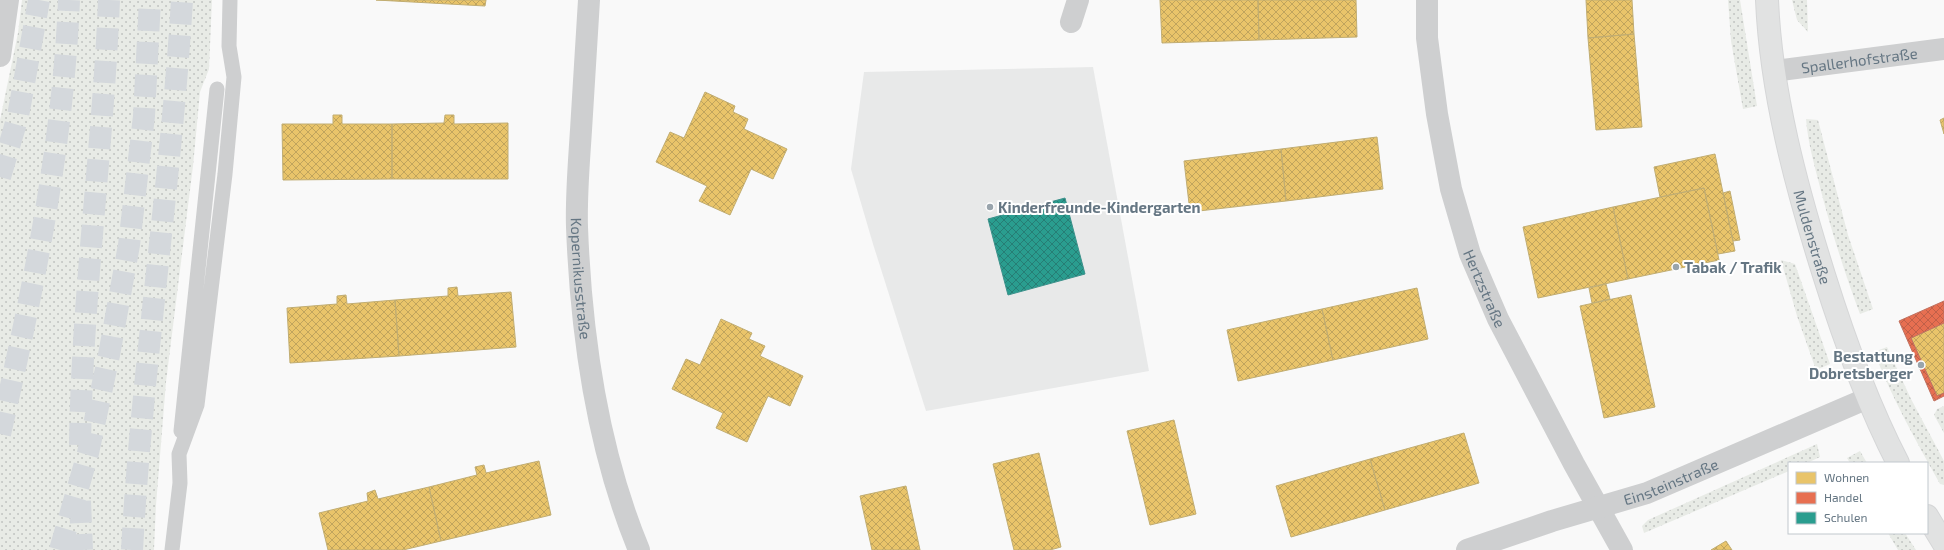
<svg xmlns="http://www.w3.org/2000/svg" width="1944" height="550" font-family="'Exo 2',sans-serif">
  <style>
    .built { fill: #e8e9e9 }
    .grass { fill: url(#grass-dots) }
    .homes { fill: url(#homes-cross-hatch); stroke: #c1ad72 }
    .shops { fill: url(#shops-cross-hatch); stroke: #c07160 }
    .schools { fill: url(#schools-cross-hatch); stroke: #3c918b }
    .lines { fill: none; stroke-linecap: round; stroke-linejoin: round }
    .motorway-tunnel { stroke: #d4d8dc; stroke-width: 22; stroke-dasharray: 22 11; stroke-linecap: butt }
    .secondary-casing { stroke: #d5d6d7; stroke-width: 24 }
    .service { stroke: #cecfd0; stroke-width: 15 }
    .minor { stroke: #cecfd0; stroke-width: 22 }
    .secondary { stroke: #e1e2e2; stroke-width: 22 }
    .poi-dot { fill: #99a4ac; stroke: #fff; stroke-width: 1.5 }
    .labels { text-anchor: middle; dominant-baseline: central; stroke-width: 4; stroke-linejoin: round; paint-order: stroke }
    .street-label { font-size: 15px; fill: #657683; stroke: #fff }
    .poi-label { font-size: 15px; font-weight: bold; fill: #657683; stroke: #fff; text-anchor: start }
  </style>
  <defs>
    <pattern id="grass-dots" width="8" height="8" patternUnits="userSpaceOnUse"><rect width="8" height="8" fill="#e8ebe6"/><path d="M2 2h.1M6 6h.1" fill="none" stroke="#c0c3c0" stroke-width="1.8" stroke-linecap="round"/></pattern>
    <pattern id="homes-cross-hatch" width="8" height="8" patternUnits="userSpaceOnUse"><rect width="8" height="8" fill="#e9c46a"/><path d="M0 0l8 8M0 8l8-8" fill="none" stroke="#c0a45d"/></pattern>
    <pattern id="shops-cross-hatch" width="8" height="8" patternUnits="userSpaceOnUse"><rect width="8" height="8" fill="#e76f51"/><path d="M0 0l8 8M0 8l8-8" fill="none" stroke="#bf6049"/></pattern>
    <pattern id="schools-cross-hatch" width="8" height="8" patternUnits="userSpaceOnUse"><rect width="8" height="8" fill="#2a9d8f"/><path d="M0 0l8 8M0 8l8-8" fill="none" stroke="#277e75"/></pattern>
  </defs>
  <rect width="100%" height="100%" fill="#f9f9f9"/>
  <path class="built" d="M1093,67L1149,371L926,411L873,244L851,169L864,72Z"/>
  <path class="grass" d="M22,0H212L209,69L200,92L193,166L166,382L156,505L154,550H0V120L18,33Z
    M1728,0H1740L1757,106L1743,109L1731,41Z
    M1792,0H1807L1808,32L1797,20Z
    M1806,119L1818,120L1848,235L1873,309L1860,314C1845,274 1832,233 1821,191C1815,167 1808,144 1806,119Z
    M1781,260L1795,264L1830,364L1816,370L1797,316Z
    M1887,347L1911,399L1944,461V485L1940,484C1916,441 1892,398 1874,352Z
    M1944,406V433L1934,415L1937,409Z
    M1817,444L1820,457L1807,463H1789V471L1644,533L1642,526L1648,520Z
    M1860,451L1867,463H1850L1847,458Z
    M1888,533H1905L1916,550H1898Z"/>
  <path class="homes" d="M376,0H486L485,6Z
    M1160,0H1258L1259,40L1162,43Z
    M1258,0H1356L1357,37L1259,40Z
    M1586,0H1632L1634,34L1588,38Z
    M1634,34L1642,127L1596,130L1588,38Z
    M705,92L735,106L733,112L748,119L744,129L787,149L773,179L751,169L730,215L699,201L707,186L656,162L670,132L684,138Z
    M333,115H342V124H392V179L283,180L282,124H333Z
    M445,115H454V124L508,123V179H392V124L444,123Z
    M1944,118V134L1940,120Z
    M1377,137L1383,189L1286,201L1281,149Z
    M1281,149L1286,201L1190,212L1184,161Z
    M1715,154L1735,251L1718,254L1704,188L1660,197L1654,167Z
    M1704,188L1719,260L1628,279L1613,207Z
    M1730,191L1740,240L1733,241L1723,193Z
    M1613,207L1628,279L1538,298L1523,227Z
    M1606,284L1610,299L1592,303L1589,288Z
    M457,287L458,296L511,292L516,347L399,356L395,300L448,296V288Z
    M1417,288L1428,339L1333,360L1322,309Z
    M346,295L347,304L395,300L399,356L290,363L287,308L337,304V296Z
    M1631,295L1655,407L1604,418L1580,306Z
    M1322,309L1333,360L1238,381L1227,330Z
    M721,319L752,333L749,339L765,346L760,356L803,376L790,406L768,396L747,442L716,428L723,413L672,389L686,359L700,365Z
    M1944,323V393L1937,396L1911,338Z
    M1174,420L1196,514L1150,525L1127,431Z
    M1464,433L1479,483L1385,510L1370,459Z
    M1039,453L1061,547L1050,550H1014L993,464Z
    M1370,459L1385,510L1291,537L1276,486Z
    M539,461L551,515L441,541L429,487L477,475L475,467L484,465L486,473Z
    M906,486L920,550H872L860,496Z
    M429,487L441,541L403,550H328L319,513L368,501L367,493L375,490L378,499Z
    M1726,541L1732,550H1711Z"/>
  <path class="shops" d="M1944,301V323L1911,338L1937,396L1944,393V396L1934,401L1899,321Z"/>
  <path class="schools" d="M1065,198L1085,274L1008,295L988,219Z"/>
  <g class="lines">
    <path class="motorway-tunnel" d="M0,177L18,116L39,0
      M0,434C33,291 63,147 69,0
      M80,445C82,296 103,149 109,0
      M80,501L82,550
      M60,550L88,453L109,355L129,245L144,116L150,0
      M132,550C142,366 171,184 182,0"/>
    <g class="secondary-casing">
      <g id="secondary">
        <path id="s5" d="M1767,0C1771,93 1796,186 1824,275C1844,339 1867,403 1898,463"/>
        <path d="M1927,516L1944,544"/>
      </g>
    </g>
    <path class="service" d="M181,431L217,89
      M172,550L180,483L179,454L197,405L225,174L234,77L229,46L230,0"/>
    <g class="minor">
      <path id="s1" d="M589,0C586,43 584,87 581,130C579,162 576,195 577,227C581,334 598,451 639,550"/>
      <path id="s2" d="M1427,0V38L1437,114L1451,189L1470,254L1498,319L1574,464L1622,550"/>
      <path d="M1071,22L1078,0"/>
      <path d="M0,56L8,0"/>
      <path id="s3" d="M1774,71L1944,49"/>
      <path id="s4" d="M1467,550L1552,521L1647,493L1868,398"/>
    </g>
    <use href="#secondary" class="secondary"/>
  </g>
  <g class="poi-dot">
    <circle cx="990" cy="207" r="4"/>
    <circle cx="1676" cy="267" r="4"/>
    <circle cx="1921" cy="365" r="4"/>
  </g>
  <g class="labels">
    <g class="street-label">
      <text stroke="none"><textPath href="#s3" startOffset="86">Spallerhofstraße</textPath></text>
      <text stroke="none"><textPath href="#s5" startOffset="242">Muldenstraße</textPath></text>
      <text stroke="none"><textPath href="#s1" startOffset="279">Kopernikusstraße</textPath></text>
      <text stroke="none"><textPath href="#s2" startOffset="296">Hertzstraße</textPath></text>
      <text stroke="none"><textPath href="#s4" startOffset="215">Einsteinstraße</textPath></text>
    </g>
    <g class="poi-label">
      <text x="998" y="207">Kinderfreunde-Kindergarten</text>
      <text x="1684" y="267">Tabak / Trafik</text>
      <text x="1913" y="356" text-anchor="end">Bestattung<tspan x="1913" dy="17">Dobretsberger</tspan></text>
    </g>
  </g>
  <rect x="1788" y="462" width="140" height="72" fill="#ffffff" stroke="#c1c8cd"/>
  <rect x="1796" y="472" width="20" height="12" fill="#e9c46a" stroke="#c1c8cd"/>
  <text x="1824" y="482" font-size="12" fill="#657683">Wohnen</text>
  <rect x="1796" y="492" width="20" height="12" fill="#e76f51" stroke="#c1c8cd"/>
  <text x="1824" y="502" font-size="12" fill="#657683">Handel</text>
  <rect x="1796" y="512" width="20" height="12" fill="#2a9d8f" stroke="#c1c8cd"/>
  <text x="1824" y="522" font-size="12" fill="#657683">Schulen</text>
</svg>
